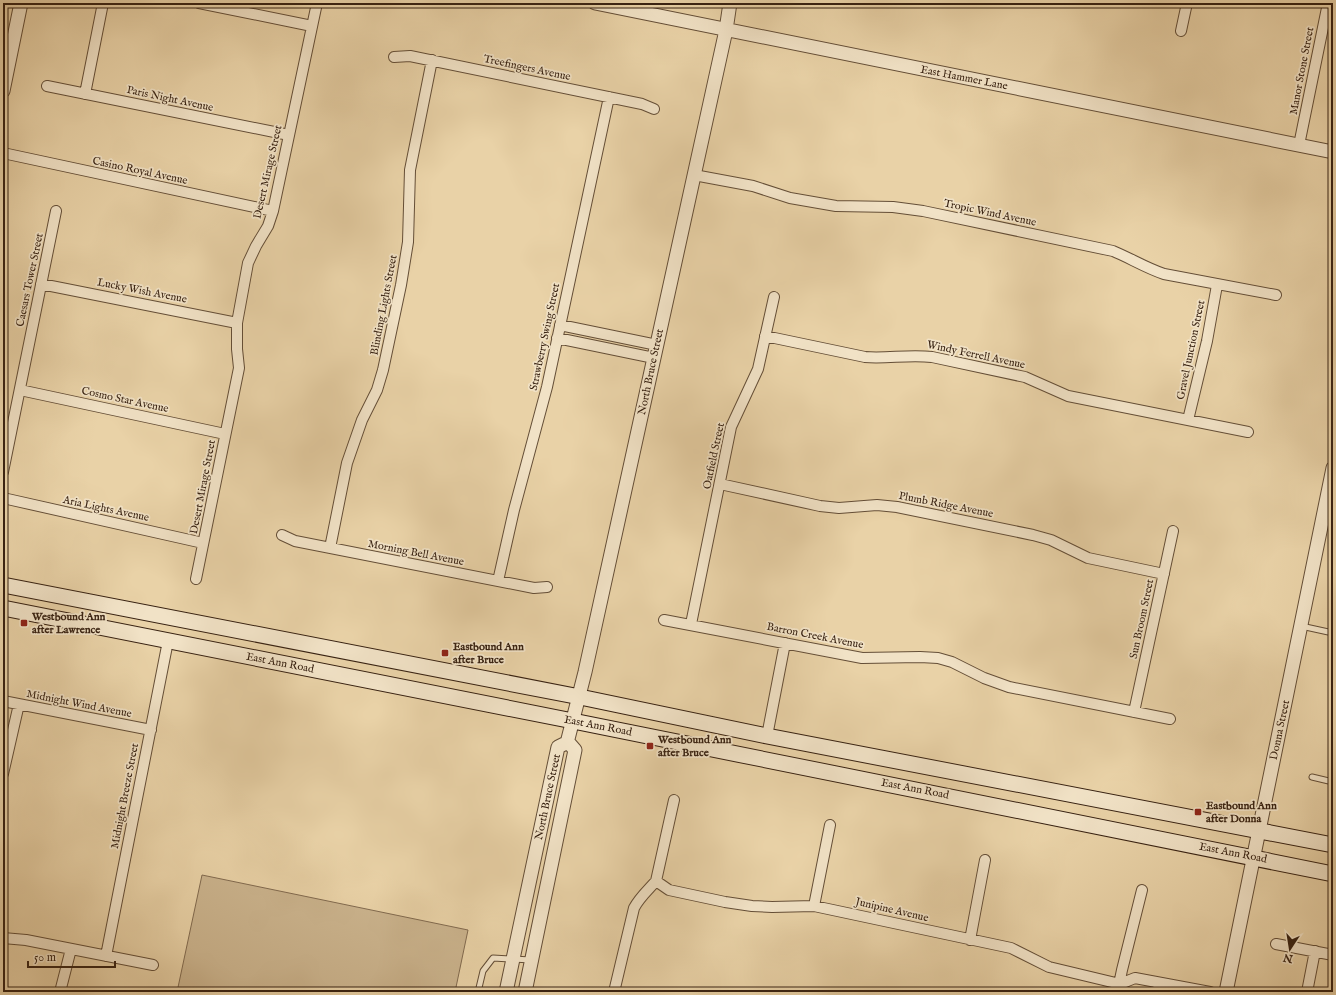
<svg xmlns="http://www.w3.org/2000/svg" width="1336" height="995" font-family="'IM FELL English',serif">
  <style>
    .green { fill: #cbb48e; stroke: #826b50 }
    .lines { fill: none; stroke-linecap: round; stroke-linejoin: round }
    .service-casing { stroke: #644e37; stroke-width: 7 }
    .minor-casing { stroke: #644e37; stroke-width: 12 }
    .tertiary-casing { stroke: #644e37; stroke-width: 15 }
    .secondary-casing { stroke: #382212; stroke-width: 17 }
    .service { stroke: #f1e2c6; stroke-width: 5 }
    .minor { stroke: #f1e2c6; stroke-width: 10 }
    .tertiary { stroke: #f1e2c6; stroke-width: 13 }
    .secondary { stroke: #f1e2c6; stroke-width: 15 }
    .poi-dot { fill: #8f2418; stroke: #f1e2c6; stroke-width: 1.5 }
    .labels { text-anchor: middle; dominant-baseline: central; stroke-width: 3.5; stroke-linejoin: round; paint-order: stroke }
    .street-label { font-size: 11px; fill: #382212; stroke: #f1e2c6 }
    .poi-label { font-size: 11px; font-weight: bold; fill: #382212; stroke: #f1e2c6; text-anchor: start }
  </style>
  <rect width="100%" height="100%" fill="#e9d2a7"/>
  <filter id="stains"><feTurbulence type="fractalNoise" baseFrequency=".005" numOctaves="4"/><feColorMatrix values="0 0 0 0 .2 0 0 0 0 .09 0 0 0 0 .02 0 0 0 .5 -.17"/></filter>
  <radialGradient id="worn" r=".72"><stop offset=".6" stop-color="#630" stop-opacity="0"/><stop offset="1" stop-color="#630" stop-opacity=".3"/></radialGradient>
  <path class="green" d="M202,875L468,930L455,992H177Z"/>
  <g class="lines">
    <g class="service-casing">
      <path id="service" d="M1301,626L1333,633
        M1312,777L1333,782
        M478,992L483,971L493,958L531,960
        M1155,992L1157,982"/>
    </g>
    <g class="minor-casing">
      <path id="minor" d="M199,3L312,26
        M1181,31L1187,3
        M394,57L410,56L642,104L654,109
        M47,86L289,135
        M85,94L103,3
        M1299,145L1328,3
        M3,153L273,211
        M694,175L753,186L790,198L836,206L893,207L923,211L1113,251C1130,258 1146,268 1164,274L1276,295
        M41,284L237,323
        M560,325L657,345
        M765,336L865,357C887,359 909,354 932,357L1025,377L1068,396L1248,432
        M557,338L654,358
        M20,390L225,434
        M1188,420L1207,341L1217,285
        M3,472L56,211
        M720,484L820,506L839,508L877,505L897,507L1033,535L1051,540L1088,558L1164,574
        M3,498L203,543
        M282,535L295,541L534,588L547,587
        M330,548L347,463L362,420L377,390L383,370L401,285L408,242L410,170L432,60
        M196,579L239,368L237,349V323L248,263L256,246L268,226L273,211L317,3
        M498,581L514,510L547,387L609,97
        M664,620L862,658L920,657L938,658L952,662L984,678L1009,687L1170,719
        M691,624L731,427L758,369L774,297
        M3,701L151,730
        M1134,712L1173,531
        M767,736L785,643
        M3,774L19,704
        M656,881L669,890L725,902L752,906L772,907L814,906L1011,948L1049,967L1120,984L1126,992
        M814,906L830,825
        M3,938L26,940L153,965
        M970,940L985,860
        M1276,944L1333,955
        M106,956L168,641
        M1120,984L1135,978L1210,992
        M1118,989L1122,970L1142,890
        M60,992L71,949
        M614,992L634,908C639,898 648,890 656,881L674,800
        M1307,992L1315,951"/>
    </g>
    <g class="tertiary-casing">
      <path id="tertiary" d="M595,3L1333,152
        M3,91L21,3
        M568,739L585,672L726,30L730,3
        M506,992L558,747L568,742L575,750L525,992
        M1226,992L1333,468"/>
    </g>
    <g class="secondary-casing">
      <path id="secondary" d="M3,585L580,697L767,736L1333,845
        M3,608L573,721L1333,874"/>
    </g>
    <use href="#service" class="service"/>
    <use href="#minor" class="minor"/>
    <use href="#tertiary" class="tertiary"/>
    <use href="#secondary" class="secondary"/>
  </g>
  <g class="poi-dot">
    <rect x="20" y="619" width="8" height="8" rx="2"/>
    <rect x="441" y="649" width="8" height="8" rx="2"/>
    <rect x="646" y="742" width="8" height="8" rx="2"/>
    <rect x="1194" y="808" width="8" height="8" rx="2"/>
  </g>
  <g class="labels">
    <g class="street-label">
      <text transform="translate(527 68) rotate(12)">Treefingers Avenue</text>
      <text transform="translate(1302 71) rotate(-79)">Manor Stone Street</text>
      <text transform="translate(964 78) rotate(11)">East Hammer Lane</text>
      <text transform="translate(170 99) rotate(12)">Paris Night Avenue</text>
      <text transform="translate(140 171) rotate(12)">Casino Royal Avenue</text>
      <text transform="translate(268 172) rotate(-77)">Desert Mirage Street</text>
      <text transform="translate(990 213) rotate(12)">Tropic Wind Avenue</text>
      <text transform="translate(30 280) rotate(-78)">Caesars Tower Street</text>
      <text transform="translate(142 291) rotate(11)">Lucky Wish Avenue</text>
      <text transform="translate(384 305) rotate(-79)">Blinding Lights Street</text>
      <text transform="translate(545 337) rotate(-78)">Strawberry Swing Street</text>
      <text transform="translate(1191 350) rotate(-78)">Gravel Junction Street</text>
      <text transform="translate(976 355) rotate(12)">Windy Ferrell Avenue</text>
      <text transform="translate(651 372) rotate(-78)">North Bruce Street</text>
      <text transform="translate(125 400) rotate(12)">Cosmo Star Avenue</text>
      <text transform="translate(714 456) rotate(-78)">Oatfield Street</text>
      <text transform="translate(203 487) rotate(-79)">Desert Mirage Street</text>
      <text transform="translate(946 505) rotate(11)">Plumb Ridge Avenue</text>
      <text transform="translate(106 509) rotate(12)">Aria Lights Avenue</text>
      <text transform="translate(416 553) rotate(11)">Morning Bell Avenue</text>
      <text transform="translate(1142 619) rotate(-78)">Sun Broom Street</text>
      <text transform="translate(815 636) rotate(11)">Barron Creek Avenue</text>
      <text transform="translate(280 663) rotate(11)">East Ann Road</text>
      <text transform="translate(79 704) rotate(11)">Midnight Wind Avenue</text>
      <text transform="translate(598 726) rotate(11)">East Ann Road</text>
      <text transform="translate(1280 730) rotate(-78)">Donna Street</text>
      <text transform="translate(915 789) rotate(11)">East Ann Road</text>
      <text transform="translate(125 796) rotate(-79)">Midnight Breeze Street</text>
      <text transform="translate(548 797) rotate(-78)">North Bruce Street</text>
      <text transform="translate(1233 853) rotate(11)">East Ann Road</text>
      <text transform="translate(892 910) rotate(13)">Junipine Avenue</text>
    </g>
    <g class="poi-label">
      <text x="32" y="617">Westbound Ann<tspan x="32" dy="13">after Lawrence</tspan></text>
      <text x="453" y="647">Eastbound Ann<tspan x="453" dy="13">after Bruce</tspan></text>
      <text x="658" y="740">Westbound Ann<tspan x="658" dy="13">after Bruce</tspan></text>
      <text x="1206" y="806">Eastbound Ann<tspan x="1206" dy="13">after Donna</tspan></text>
    </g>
  </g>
  <rect width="1336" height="995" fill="none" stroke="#e9d2a7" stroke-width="16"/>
  <rect x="4" y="4" width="1328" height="987" fill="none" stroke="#382212" stroke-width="2"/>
  <rect x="8" y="8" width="1320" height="979" fill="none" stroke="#382212"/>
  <g transform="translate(1290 949) rotate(192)" stroke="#f1e2c6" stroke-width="3" paint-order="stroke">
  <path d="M0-3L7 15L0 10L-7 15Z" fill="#382212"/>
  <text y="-6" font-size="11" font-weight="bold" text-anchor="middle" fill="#382212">N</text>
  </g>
  <path d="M28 961v6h87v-6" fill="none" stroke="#382212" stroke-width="2"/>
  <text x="34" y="961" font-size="12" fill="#382212" stroke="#f1e2c6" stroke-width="3" paint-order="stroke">50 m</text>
  <rect width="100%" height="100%" filter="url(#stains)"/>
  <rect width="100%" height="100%" fill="url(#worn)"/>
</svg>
